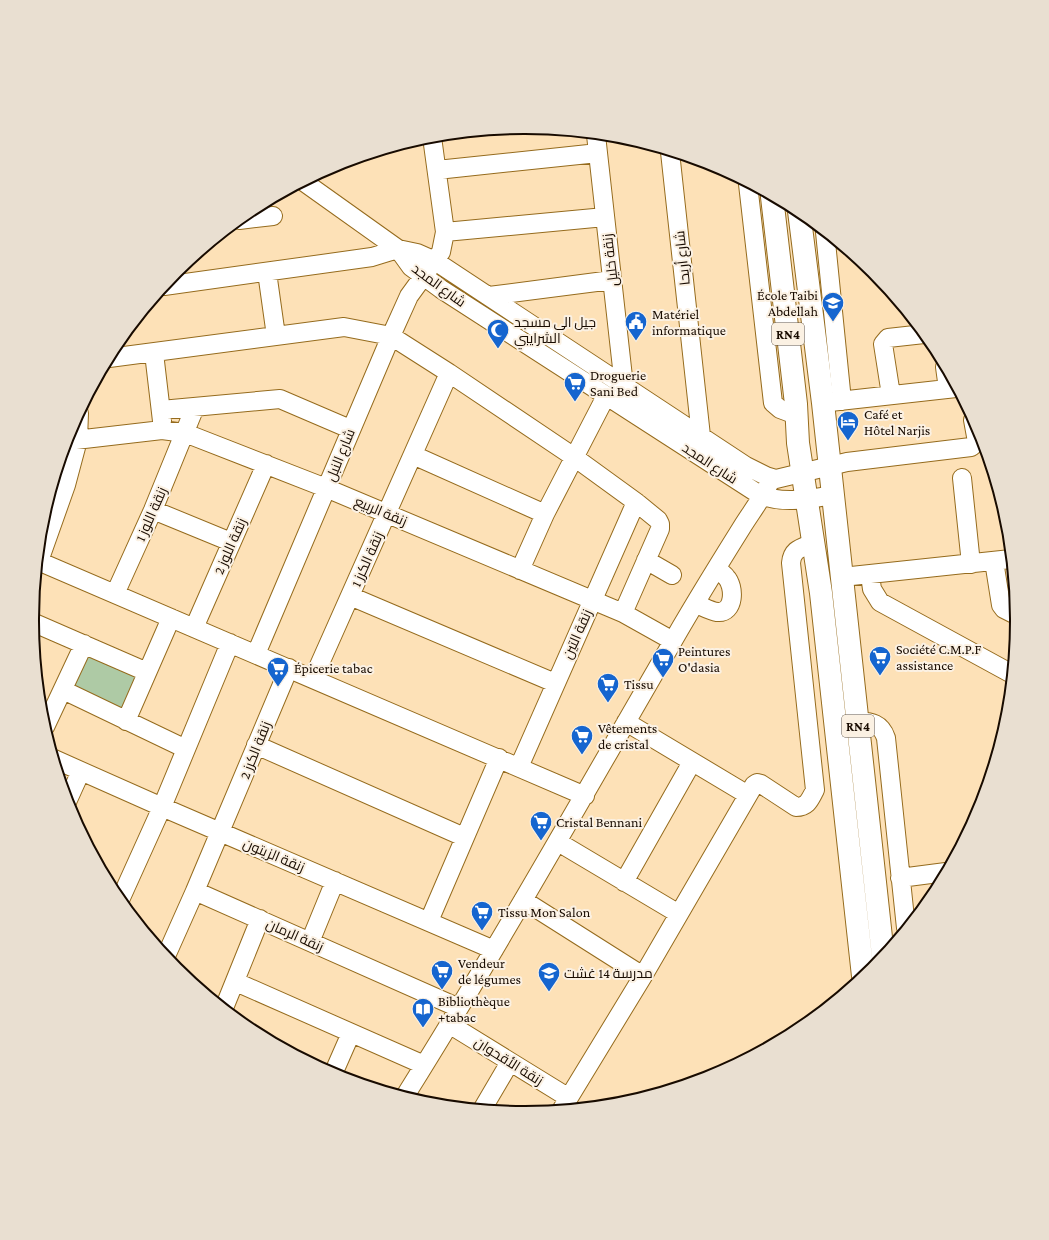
<svg xmlns="http://www.w3.org/2000/svg" width="1049" height="1240" font-family="'Crimson Pro',Cairo,serif">
  <style>
    .green { fill: #aecaa5 }
    .lines { fill: none; stroke-linecap: round; stroke-linejoin: round }
    .minor-casing { stroke: #956b1d; stroke-width: 20 }
    .major-casing { stroke: #956b1d; stroke-width: 24 }
    .minor { stroke: #fff; stroke-width: 18 }
    .major { stroke: #fff; stroke-width: 22 }
    .labels { text-anchor: middle; dominant-baseline: central; stroke-width: 4; stroke-linejoin: round; paint-order: stroke }
    .shield { fill: #fbf1e3; stroke: #5c5044; stroke-width: 1 }
    .shield-label { font-size: 13px; font-weight: bold; fill: #180b00 }
    .street-label { font-size: 14px; fill: #180b00; stroke: #fbf1e3 }
    .poi-label { font-size: 14px; fill: #180b00; stroke: #fbf1e3; text-anchor: start }
    .rim { fill: none; stroke: #180b00; stroke-width: 2 }
  </style>
  <rect width="100%" height="100%" fill="#fde1b7"/>
  <path class="green" d="M84,645L144,671L123,718L63,690Z"/>
  <g class="lines">
    <g class="minor-casing">
      <path id="minor" d="M596,135L624,386
        M670,152L701,436
        M437,170L598,153
        M304,182L398,249L411,267L441,289L757,493C780,505 809,499 833,495
        M748,184L773,403L780,409L796,415
        M239,220L273,216
        M445,232L605,217
        M825,232L842,401
        M267,272L276,336
        M164,286L372,257L398,249L417,253L435,261L746,466L766,476L776,479L847,462L971,447L977,442L973,420
        M489,296L612,280
        M154,353L162,421
        M109,358L344,327L391,336L449,373L574,457L636,502L658,520L660,524V529L623,613
        M945,367L948,389
        M891,395L883,344L888,338L924,334
        M830,402L956,388
        M161,410L280,399L350,429
        M67,441L162,430L185,433L326,488L623,613L673,641
        M413,455L545,514
        M962,478L971,564
        M153,510L231,542
        M646,560L672,575
        M38,561L585,796
        M994,561L1001,605L1004,609L1016,615
        M38,564L66,485L78,440L79,413
        M520,570L545,514L606,396
        M870,575L872,589L880,602L1012,674
        M842,577L1011,559
        M115,594L153,510L195,407
        M350,596L555,683
        M696,604C702,606 710,611 717,612C735,614 735,586 726,577C724,574 719,571 716,569
        M32,622L147,672
        M194,628L266,464
        M256,654L391,336L409,296L441,252L445,232L432,137
        M313,679L449,373
        M63,690L186,749
        M126,721L171,618
        M858,721C871,722 881,723 886,738L906,928
        M626,722L748,795
        M45,727L84,644
        M256,745L464,837
        M54,759L162,807L494,950
        M519,767L636,502
        M67,802L81,771
        M558,842L679,914
        M900,878L946,872
        M624,882L692,762
        M195,891L289,668
        M120,900L162,807L230,643
        M523,900L643,976
        M429,921L499,758
        M310,942L335,881
        M166,956L195,891L459,1008
        M236,982L424,1065
        M224,1008L260,919
        M449,1024L569,1098
        M333,1074L351,1033
        M405,1096C497,949 582,798 669,648C692,607 717,567 742,527C752,511 763,497 772,478
        M483,1108L510,1062
        M562,1109L643,976L754,785L757,783L761,784L796,807C808,807 810,799 815,790L791,563C792,549 801,548 813,543"/>
    </g>
    <g class="major-casing">
      <path id="major" d="M772,197L796,404L798,443L821,593L863,976
        M799,211L823,403L883,956"/>
    </g>
    <use href="#minor" class="minor"/>
    <use href="#major" class="major"/>
  </g>
  <defs>
    <g id="school-pin" transform="scale(1.15)"><path d="M0 17L-7.5 6A9.5 9.5 0 1 1 7.5 6Z" fill="#1565cf" stroke="#fbf1e3"/><path d="M0-5L7-2L0 1L-7-2ZM-4 1L0 2.5L4 1V4Q0 6-4 4Z" fill="#fff"/></g>
    <g id="civic-pin" transform="scale(1.15)"><path d="M0 17L-7.5 6A9.5 9.5 0 1 1 7.5 6Z" fill="#1565cf" stroke="#fbf1e3"/><path d="M-.6-6.5H3V-4.5H.6V-3L4-1V1h2V6H-6V1h2V-1L-.6-3ZM-1.2 2.5V6h2.4V2.5Z" fill="#fff"/></g>
    <g id="mosque-pin" transform="scale(1.15)"><path d="M0 17L-7.5 6A9.5 9.5 0 1 1 7.5 6Z" fill="#1565cf" stroke="#fbf1e3"/><path d="M3.5-4.9A6 6 0 1 0 3.5 4.9A5 5 0 1 1 3.5-4.9Z" fill="#fff"/></g>
    <g id="supermarket-pin" transform="scale(1.15)"><path d="M0 17L-7.5 6A9.5 9.5 0 1 1 7.5 6Z" fill="#1565cf" stroke="#fbf1e3"/><path d="M-6-5.5h2.5l.6 2H6L4.5 2H-2.5L-4.4-4H-6ZM-1.5 3.2a1.3 1.3 0 1 0 .1 0ZM3 3.2a1.3 1.3 0 1 0 .1 0Z" fill="#fff"/></g>
    <g id="hotel-pin" transform="scale(1.15)"><path d="M0 17L-7.5 6A9.5 9.5 0 1 1 7.5 6Z" fill="#1565cf" stroke="#fbf1e3"/><path d="M-6-4.5h1.5V1H6V5H4.5V3h-9V5H-6ZM-4 0a1.8 1.8 0 1 1 3.6 0ZM.5 0V-2.5h3Q6-2.5 6 0Z" fill="#fff"/></g>
    <g id="library-pin" transform="scale(1.15)"><path d="M0 17L-7.5 6A9.5 9.5 0 1 1 7.5 6Z" fill="#1565cf" stroke="#fbf1e3"/><path d="M-6-4Q-3-5.5-.7-3.5V5Q-3 3-6 4ZM6-4Q3-5.5 .7-3.5V5Q3 3 6 4Z" fill="#fff"/></g>
  </defs>
  <g fill-rule="evenodd">
    <use href="#school-pin" x="833" y="303"/>
    <use href="#civic-pin" x="636" y="322"/>
    <use href="#mosque-pin" x="498" y="330"/>
    <use href="#supermarket-pin" x="575" y="383"/>
    <use href="#hotel-pin" x="848" y="422"/>
    <use href="#supermarket-pin" x="880" y="657"/>
    <use href="#supermarket-pin" x="663" y="659"/>
    <use href="#supermarket-pin" x="278" y="668"/>
    <use href="#supermarket-pin" x="608" y="684"/>
    <use href="#supermarket-pin" x="582" y="736"/>
    <use href="#supermarket-pin" x="541" y="822"/>
    <use href="#supermarket-pin" x="482" y="912"/>
    <use href="#supermarket-pin" x="442" y="971"/>
    <use href="#school-pin" x="549" y="973"/>
    <use href="#library-pin" x="423" y="1009"/>
  </g>
  <g class="labels">
    <g class="shield">
      <rect x="772" y="323" width="32" height="22" rx="3"/>
      <rect x="842" y="715" width="32" height="22" rx="3"/>
    </g>
    <g class="shield-label">
      <text x="788" y="334">RN4</text>
      <text x="858" y="726">RN4</text>
    </g>
    <g class="street-label">
      <text transform="translate(682 258) rotate(-96)">شارع أريحا</text>
      <text transform="translate(610 260) rotate(-97)">زنقة خليل</text>
      <text transform="translate(439 285) rotate(36)">شارع المجد</text>
      <text transform="translate(340 455) rotate(-68)">شارع النبل</text>
      <text transform="translate(710 463) rotate(33)">شارع المجد</text>
      <text transform="translate(381 511) rotate(23)">زنقة الربيع</text>
      <text transform="translate(151 514) rotate(-66)">زنقة اللوز 1</text>
      <text transform="translate(230 546) rotate(-66)">زنقة اللوز 2</text>
      <text transform="translate(367 559) rotate(-66)">زنقة الكرز 1</text>
      <text transform="translate(577 634) rotate(-66)">زنقة التين</text>
      <text transform="translate(255 750) rotate(-68)">زنقة الكرز 2</text>
      <text transform="translate(274 855) rotate(23)">زنقة الزيتون</text>
      <text transform="translate(295 935) rotate(24)">زنقة الرمان</text>
      <text transform="translate(509 1061) rotate(32)">زنقة الأقحوان</text>
    </g>
    <g class="poi-label">
      <text x="818" y="295" text-anchor="end">École Taibi<tspan x="818" dy="16">Abdellah</tspan></text>
      <text x="652" y="314">Matériel<tspan x="652" dy="16">informatique</tspan></text>
      <text x="514" y="322">جيل الي مسجد<tspan x="514" dy="16">الشرايبي</tspan></text>
      <text x="590" y="375">Droguerie<tspan x="590" dy="16">Sani Bed</tspan></text>
      <text x="864" y="414">Café et<tspan x="864" dy="16">Hôtel Narjis</tspan></text>
      <text x="896" y="649">Société C.M.P.F<tspan x="896" dy="16">assistance</tspan></text>
      <text x="678" y="651">Peintures<tspan x="678" dy="16">O'dasia</tspan></text>
      <text x="294" y="668">Épicerie tabac</text>
      <text x="624" y="684">Tissu</text>
      <text x="598" y="728">Vêtements<tspan x="598" dy="16">de cristal</tspan></text>
      <text x="556" y="822">Cristal Bennani</text>
      <text x="498" y="912">Tissu Mon Salon</text>
      <text x="458" y="963">Vendeur<tspan x="458" dy="16">de légumes</tspan></text>
      <text x="564" y="973">مدرسة 14 غشت</text>
      <text x="438" y="1001">Bibliothèque<tspan x="438" dy="16">+tabac</tspan></text>
    </g>
  </g>
  <path d="M0 0H1049V1240H0ZM524 134H525A485 485 0 0 1 1010 619V621A485 485 0 0 1 525 1106H524A485 485 0 0 1 39 621V619A485 485 0 0 1 524 134Z" fill="#e9dfd1" fill-rule="evenodd"/>
  <path class="rim" d="M524 134H525A485 485 0 0 1 1010 619V621A485 485 0 0 1 525 1106H524A485 485 0 0 1 39 621V619A485 485 0 0 1 524 134Z"/>
</svg>
